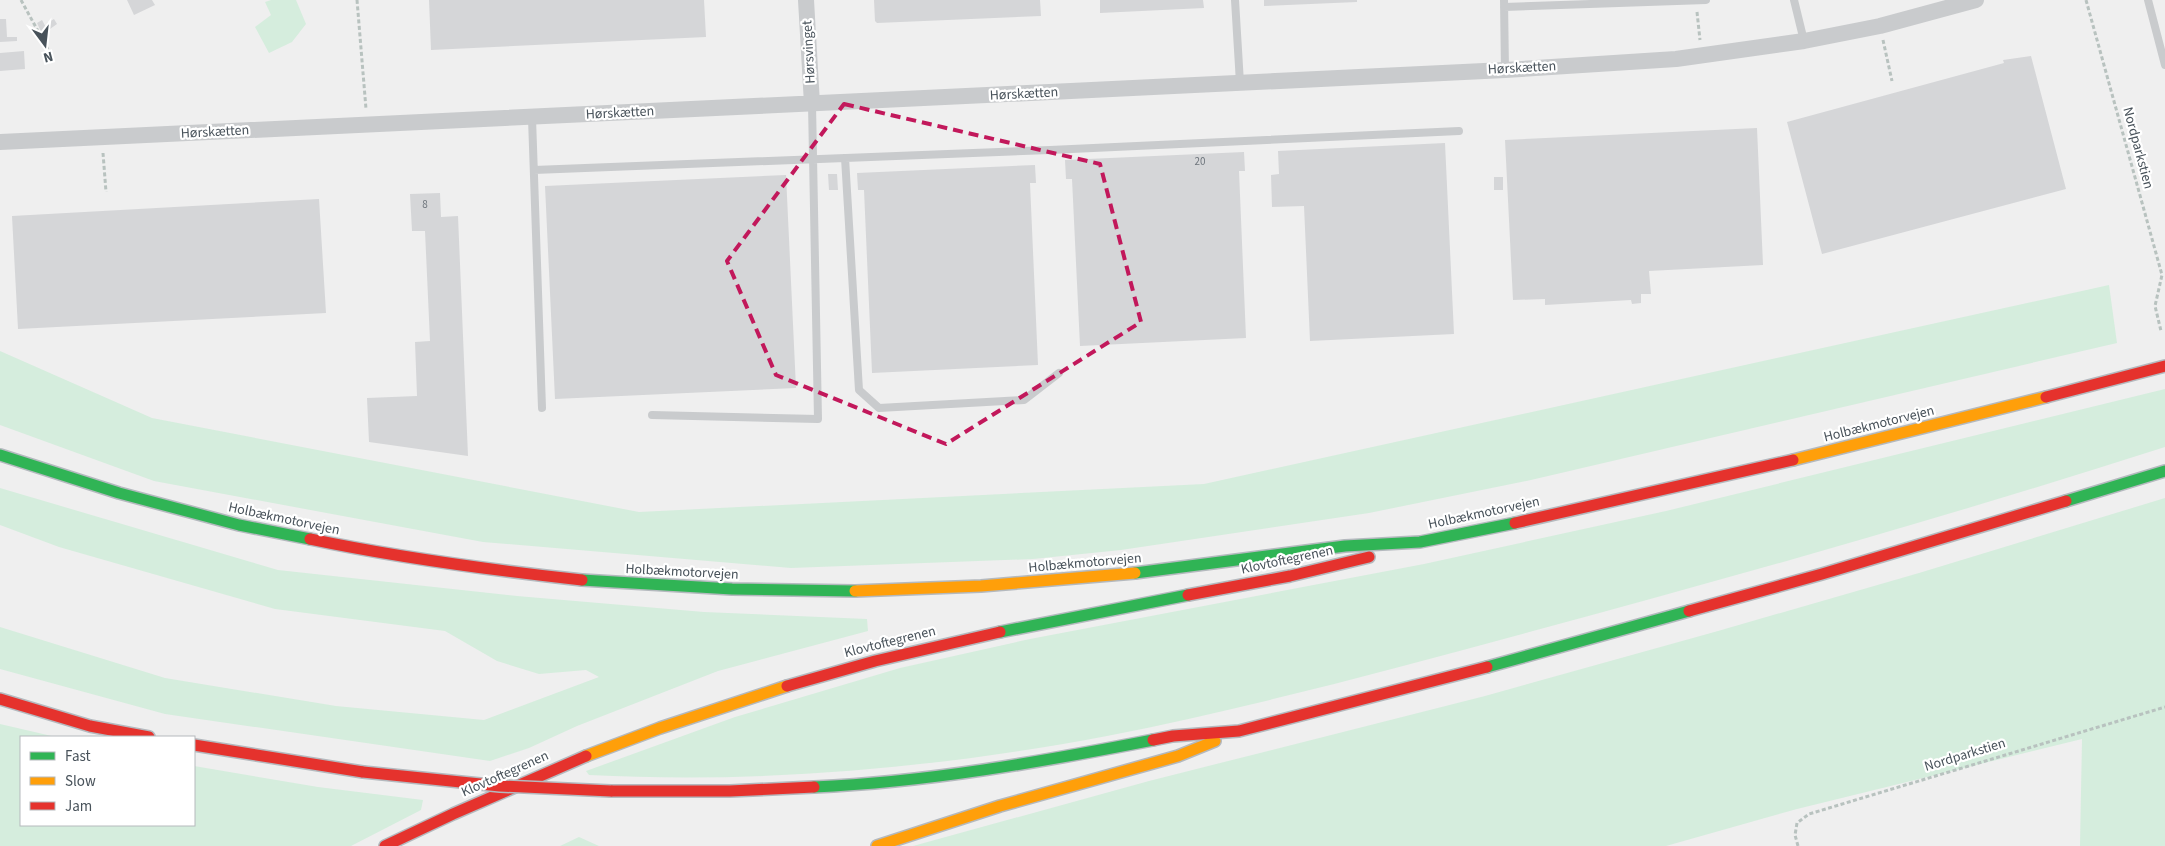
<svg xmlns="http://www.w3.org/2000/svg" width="2165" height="846" font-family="'Source Sans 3',sans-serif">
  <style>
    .green { fill: #d5eddd }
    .building { fill: #d5d6d8 }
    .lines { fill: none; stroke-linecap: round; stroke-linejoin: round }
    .fast-casing { stroke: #b4b9be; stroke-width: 14 }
    .slow-casing { stroke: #b4b9be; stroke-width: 14 }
    .jam-casing { stroke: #b4b9be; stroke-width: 14 }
    .path { stroke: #b8c2bf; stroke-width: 3; stroke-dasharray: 4 2.5; stroke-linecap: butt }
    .lane { stroke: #c9cbcd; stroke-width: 8 }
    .street { stroke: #c9cbcd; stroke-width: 16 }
    .fast { stroke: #30b455; stroke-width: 11 }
    .slow { stroke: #ff9f0a; stroke-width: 11 }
    .jam { stroke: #e5322d; stroke-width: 11 }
    .jam-bridge-casing { stroke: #b4b9be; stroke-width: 14; stroke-linecap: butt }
    .jam-bridge { stroke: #e5322d; stroke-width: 11 }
    .marked { fill: none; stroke: #c2185b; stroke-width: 4; stroke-dasharray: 10 6; stroke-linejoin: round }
    .labels { text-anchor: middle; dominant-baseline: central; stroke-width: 4.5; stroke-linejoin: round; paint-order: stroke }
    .number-label { font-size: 11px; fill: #6d747b }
    .street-label { font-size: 14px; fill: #48525a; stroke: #fff }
  </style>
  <rect width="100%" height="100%" fill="#efefef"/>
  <path class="green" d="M271,0H296L306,24L292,42L269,53L255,27L271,15L265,2Z
    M2109,285L2117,343L1531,480L1369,513L1121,550L1033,559L791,568L483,542L154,481L0,425V351L152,418L639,512L1204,484Z
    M2165,389V447C1956,514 1745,574 1533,631C1392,669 1250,708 1107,736C937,768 762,784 589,775L586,771L735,717L900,668L1030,639L1424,564L1666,511Z
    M0,488L278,570L517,596L704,612L867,619L868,631L718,671L577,726L529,748L490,761L165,714L0,669V627L165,678L336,706L484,720L599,677L586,670L539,674L497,661L445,631L275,609L59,547L0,525Z
    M2165,498V846H2080L2082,739L1797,809L1666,846H913L1149,781L1485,696L1718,631L1919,573Z
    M0,724L56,737H21V825H194V766L318,787L423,800L421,810L351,846H0Z
    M579,837L599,846H560Z"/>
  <path class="building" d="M127,0H152L155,5L134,15Z
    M429,0H704L706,37L431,50Z
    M874,0H1040L1041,16L877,23L875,21Z
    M1100,0H1203L1204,8L1100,13Z
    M1264,0H1357V2L1264,6Z
    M0,19H6L7,37H17V41L0,42Z
    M54,19L57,24L50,29L47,23Z
    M42,20L49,33L43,36L37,23Z
    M24,51L25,69L0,71V53Z
    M2031,56L2066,189L1822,254L1787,122L2004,63L2003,60Z
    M1757,128L1763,265L1649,271L1651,294H1641V303L1632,304L1631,300L1545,305V299L1513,300L1505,140Z
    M1445,143L1454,334L1310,341L1304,206L1272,207L1271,175L1279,174L1278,151Z
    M1244,152L1245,171H1239L1246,338L1080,346L1072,179H1066L1065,160Z
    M1035,165L1036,183H1030L1038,365L872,373L864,190H858L857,173Z
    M828,174H837L838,190H829Z
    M786,175L796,388L555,399L545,186Z
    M1494,177H1503V190H1494Z
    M440,193L441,217L458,216L468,456L369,442L367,398L417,396L415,342L430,341L425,231H412L410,194Z
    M319,199L326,313L18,329L12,216Z"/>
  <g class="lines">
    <g class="fast-casing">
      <path id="fast" d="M0,455L119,493L239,525L310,539
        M2066,501L2165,471
        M1135,573L1345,546L1420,542L1515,523
        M582,580L732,589L855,591
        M1000,632L1188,595
        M1487,667L1689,611
        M814,787C928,782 1040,762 1153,740"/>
    </g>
    <g class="slow-casing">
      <path id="slow" d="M1793,460L2046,397
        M855,591L981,586L1135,573
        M586,756L660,728L787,686
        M877,846L1000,806L1178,756L1215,741"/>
    </g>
    <g class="jam-casing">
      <path id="jam" d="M2046,397L2165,366
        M1515,523L1793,460
        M310,539C400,558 491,570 582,580
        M1188,595L1290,576L1369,557
        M1689,611L1822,574L2066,501
        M787,686L875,661L1000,632
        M0,699L90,726L149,737
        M1153,740L1173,736L1239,731L1487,667
        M194,745L363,772
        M611,791H730L814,787
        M385,846L453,814L586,756"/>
    </g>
    <path class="path" d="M21,0L50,53
      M357,0L366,109
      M2086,0L2162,275L2155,306L2161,331
      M1697,12L1700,40
      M1883,40L1892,81
      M103,153L106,192
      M1798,846L1795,835L1797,823L1809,814L2165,707"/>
    <path class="lane" d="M1235,0L1240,83
      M1504,0L1505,70
      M1794,0L1804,41
      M2148,0L2165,65
      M1504,7L1706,0
      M532,118L542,408
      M845,158L859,390L879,408L1024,400L1059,373
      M534,170L1050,150L1459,131
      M652,415L818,419L812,104"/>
    <path class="street" d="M806,0L812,104
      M0,142L1071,91L1505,70L1676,59L1804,41L1880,26L1976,0"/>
    <use href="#fast" class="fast"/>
    <use href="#slow" class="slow"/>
    <use href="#jam" class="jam"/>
    <g class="jam-bridge-casing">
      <path id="jam-bridge" d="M363,772L500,786L611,791"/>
    </g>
    <use href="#jam-bridge" class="jam-bridge"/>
  </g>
  <path class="marked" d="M844,104L1100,164L1141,322L946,444L776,375L727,261Z"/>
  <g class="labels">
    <g class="number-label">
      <text x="1200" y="161">20</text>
      <text x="425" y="204">8</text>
    </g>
    <g class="street-label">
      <text transform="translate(809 52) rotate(-93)">Hørsvinget</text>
      <text transform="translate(1522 68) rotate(-3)">Hørskætten</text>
      <text transform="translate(1024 94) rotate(-3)">Hørskætten</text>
      <text transform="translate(620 113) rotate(-3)">Hørskætten</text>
      <text transform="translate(215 132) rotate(-3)">Hørskætten</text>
      <text transform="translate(2138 148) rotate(75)">Nordparkstien</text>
      <text transform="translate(1879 424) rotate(-14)">Holbækmotorvejen</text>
      <text transform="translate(1484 513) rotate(-12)">Holbækmotorvejen</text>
      <text transform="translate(284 519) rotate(12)">Holbækmotorvejen</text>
      <text transform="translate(1287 560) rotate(-12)">Klovtoftegrenen</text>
      <text transform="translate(1085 563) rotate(-5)">Holbækmotorvejen</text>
      <text transform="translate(682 572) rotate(3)">Holbækmotorvejen</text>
      <text transform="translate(890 642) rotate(-14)">Klovtoftegrenen</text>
      <text transform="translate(1965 755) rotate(-17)">Nordparkstien</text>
      <text transform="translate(505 774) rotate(-24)">Klovtoftegrenen</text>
    </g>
  </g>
  <rect x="20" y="736" width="175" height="90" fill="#ffffff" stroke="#b6babd"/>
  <rect x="30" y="752" width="25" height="8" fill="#30b455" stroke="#b6babd"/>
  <text x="65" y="761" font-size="15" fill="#48525a">Fast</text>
  <rect x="30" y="777" width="25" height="8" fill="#ff9f0a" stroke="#b6babd"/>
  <text x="65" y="786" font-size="15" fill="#48525a">Slow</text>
  <rect x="30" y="802" width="25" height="8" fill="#e5322d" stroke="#b6babd"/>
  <text x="65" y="811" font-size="15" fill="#48525a">Jam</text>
  <g transform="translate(45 45) rotate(165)" stroke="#ffffff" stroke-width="4" paint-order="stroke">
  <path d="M0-4L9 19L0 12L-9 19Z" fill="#48525a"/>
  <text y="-8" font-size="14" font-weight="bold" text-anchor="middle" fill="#48525a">N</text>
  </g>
</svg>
